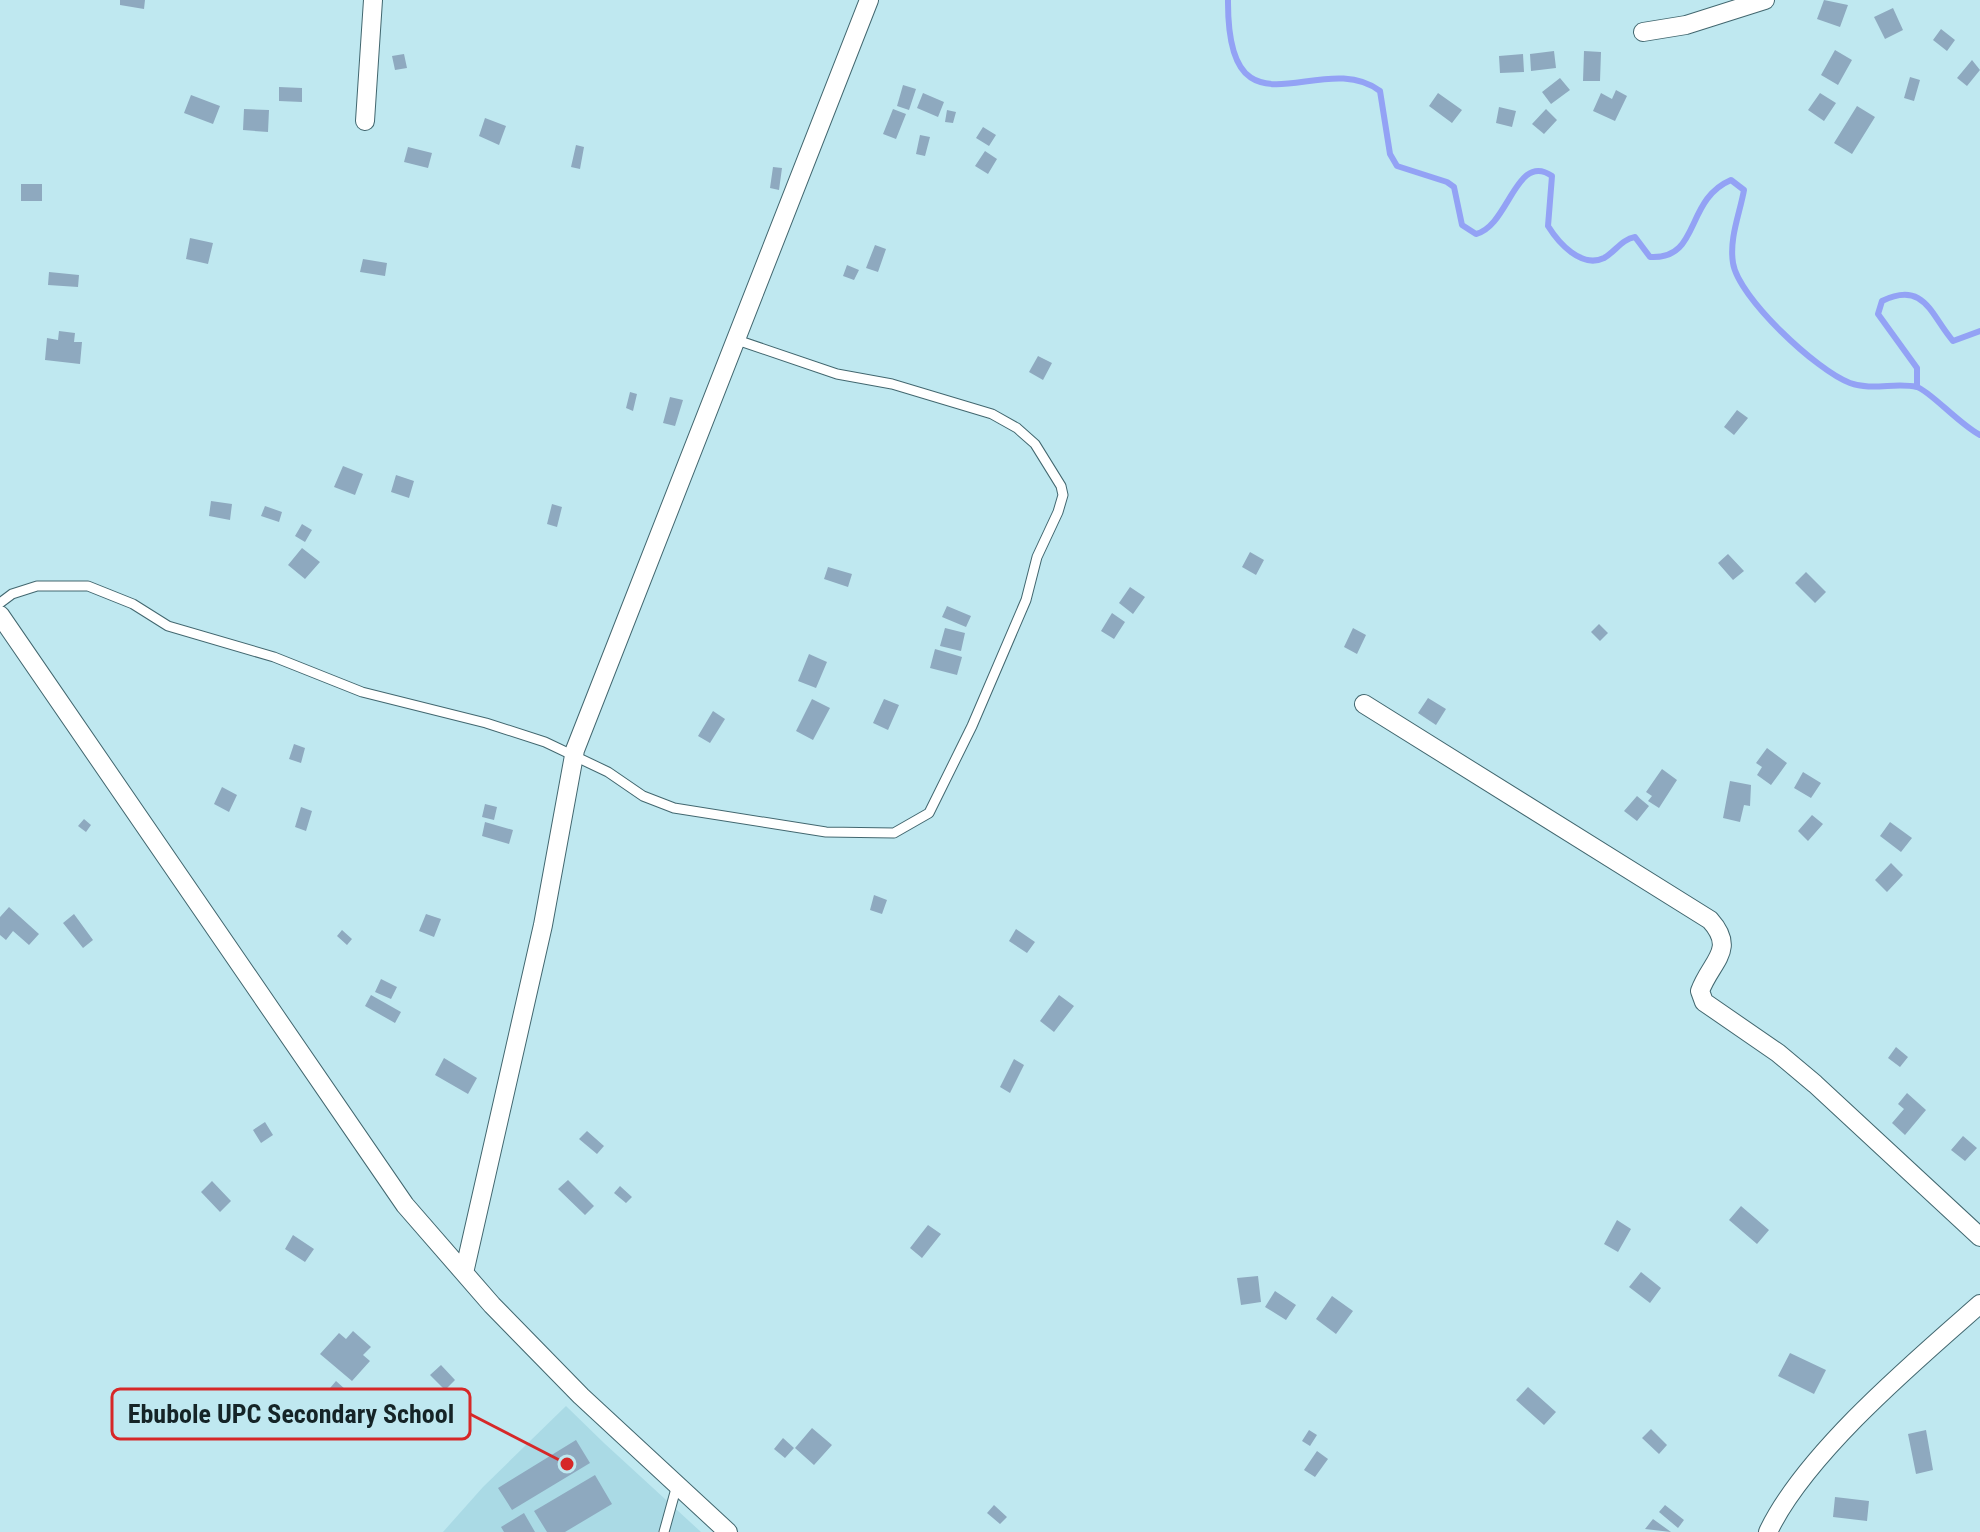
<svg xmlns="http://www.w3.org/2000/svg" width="1980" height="1532" font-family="'Roboto Condensed',sans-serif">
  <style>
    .built { fill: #aadae5 }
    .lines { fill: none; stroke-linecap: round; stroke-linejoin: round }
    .stream { stroke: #93a2f5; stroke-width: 6 }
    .building { fill: #8ea9bf }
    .lane-casing { stroke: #42676f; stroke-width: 11 }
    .street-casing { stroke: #42676f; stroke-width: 20 }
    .lane { stroke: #fff; stroke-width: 9 }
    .street { stroke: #fff; stroke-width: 18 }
    .leader { fill: none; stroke: #d62828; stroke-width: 3 }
    .callout-dot { fill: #d62828; stroke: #bfe8f0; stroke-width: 3 }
    .callout { fill: #bfe8f0; stroke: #d62828; stroke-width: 3 }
    .callout-label { font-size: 26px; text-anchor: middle; font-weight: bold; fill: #152427 }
  </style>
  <rect width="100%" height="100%" fill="#bfe8f0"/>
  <path class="built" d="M566,1406L604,1443L701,1532H443L483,1487Z"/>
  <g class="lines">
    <path class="stream" d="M1228,0C1227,148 1320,46 1380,91L1390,154L1397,166L1447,182L1454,187L1462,225L1476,234C1509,226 1516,151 1552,176L1548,226C1558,242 1581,269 1604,258C1615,252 1622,239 1635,237L1650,257C1701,260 1684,200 1731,180L1744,190C1740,213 1729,238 1733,263C1738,297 1817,371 1850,383C1872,391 1896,382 1917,387C1930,391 1960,425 1980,435
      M1917,387V368L1878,314L1882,301C1925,280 1931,316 1953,341L1980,331"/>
  </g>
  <path class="building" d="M120,0H145L144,9L120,5Z
    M1824,0L1848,5L1840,27L1817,19Z
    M1893,8L1903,30L1885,39L1874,17Z
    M1941,29L1955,40L1947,51L1933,40Z
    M1835,50L1852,60L1838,85L1821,75Z
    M1554,51L1556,68L1531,71L1530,54Z
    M1584,51L1601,52L1600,81H1583Z
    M404,54L407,68L395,70L392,56Z
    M1523,54L1524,72L1500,73L1499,56Z
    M1972,60L1980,70L1967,86L1957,78Z
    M1910,77L1920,80L1914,101L1904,98Z
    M1560,78L1570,90L1551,104L1542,92Z
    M903,85L916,89L909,110L897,106Z
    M279,87L302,88V102L279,101Z
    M1616,90L1627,96L1615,121L1593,111L1601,93L1612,99Z
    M923,93L944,102L938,117L917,108Z
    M1438,93L1462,110L1452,123L1429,106Z
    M1820,93L1836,103L1824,121L1808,110Z
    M191,95L220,106L213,124L184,113Z
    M1857,106L1875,117L1852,154L1834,143Z
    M1499,107L1516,111L1512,127L1496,123Z
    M244,109L269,110L268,132L243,130Z
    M893,109L906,114L896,139L883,134Z
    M1546,109L1557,120L1544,134L1532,124Z
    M947,110L956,112L953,123L945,122Z
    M485,118L506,126L499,145L479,136Z
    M983,127L996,135L989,146L976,138Z
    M920,135L930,137L925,156L916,154Z
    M576,145L584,147L580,169L571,167Z
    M408,147L432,153L428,168L404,162Z
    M985,151L997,159L988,174L975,166Z
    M773,167L782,168L779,190L770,188Z
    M21,184H42V201H21Z
    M190,238L213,243L208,264L186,259Z
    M875,245L886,249L878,272L866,268Z
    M363,259L387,263L385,276L360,272Z
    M847,265L859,270L854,280L843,276Z
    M49,272L79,275L78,287L48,285Z
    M59,331L75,333L74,342H82L80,364L45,360L47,338L58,340Z
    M1038,356L1052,363L1043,380L1029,372Z
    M630,392L637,394L633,411L626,408Z
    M670,397L683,400L675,426L663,423Z
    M1737,410L1748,418L1734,435L1724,427Z
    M343,466L363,474L355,495L334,487Z
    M396,475L414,481L409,498L391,492Z
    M211,501L232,504L230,520L209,516Z
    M552,504L562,507L557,527L547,524Z
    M265,506L282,512L279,522L261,516Z
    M302,524L312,530L305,542L295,536Z
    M302,548L320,562L305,579L288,565Z
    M1250,552L1264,560L1256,575L1242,567Z
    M1728,554L1744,571L1733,580L1718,563Z
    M828,567L852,574L848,587L824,579Z
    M1806,572L1826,592L1815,603L1795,583Z
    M1130,587L1145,597L1133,614L1119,603Z
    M947,606L971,616L966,627L942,617Z
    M1112,613L1125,622L1114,639L1101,631Z
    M1599,624L1608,633L1600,641L1591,632Z
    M945,628L965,633L961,651L940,646Z
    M1353,628L1366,635L1357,654L1344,647Z
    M935,649L962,657L957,675L930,668Z
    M809,654L827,662L816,688L798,681Z
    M1428,698L1446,709L1436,725L1418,713Z
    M812,699L830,708L813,740L796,731Z
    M884,699L899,705L888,730L873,723Z
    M713,711L725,719L710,743L698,736Z
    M294,744L305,748L301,763L289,759Z
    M1767,748L1787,763L1771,785L1757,775L1762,767L1756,763Z
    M1662,769L1677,780L1659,808L1648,801L1652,796L1646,792Z
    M1803,772L1821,783L1811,798L1794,788Z
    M1730,781L1751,785L1750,806L1744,805L1740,822L1723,818Z
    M222,787L237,795L229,812L214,804Z
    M1637,796L1649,806L1637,821L1624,811Z
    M485,804L497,807L494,820L482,817Z
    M301,807L312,811L306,831L295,827Z
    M1812,815L1823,824L1808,841L1798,831Z
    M84,819L91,825L86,832L78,826Z
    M485,822L513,830L509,844L482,836Z
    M1890,822L1912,838L1901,852L1880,836Z
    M1891,863L1903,875L1887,892L1875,880Z
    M874,895L887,900L882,914L870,910Z
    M9,907L39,934L29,945L13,931L6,940L0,935V917Z
    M74,914L93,940L83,948L63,923Z
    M426,914L441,919L434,937L419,931Z
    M1016,929L1035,942L1027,953L1009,941Z
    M342,930L352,939L347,945L337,936Z
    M381,979L397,987L391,999L375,992Z
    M371,995L401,1012L395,1023L365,1006Z
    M1059,995L1074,1006L1054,1032L1040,1021Z
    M1896,1047L1908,1057L1900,1067L1888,1058Z
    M444,1058L477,1078L468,1094L435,1075Z
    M1014,1059L1024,1065L1010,1093L1000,1087Z
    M1907,1093L1926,1110L1905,1135L1892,1123L1904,1109L1898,1104Z
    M265,1122L273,1135L261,1143L253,1130Z
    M587,1131L604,1146L597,1154L579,1139Z
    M1963,1136L1977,1148L1965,1161L1951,1150Z
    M568,1180L594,1206L585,1215L558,1189Z
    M212,1181L231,1201L220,1212L201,1192Z
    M620,1186L632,1197L626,1203L614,1193Z
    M1741,1206L1769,1230L1757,1244L1729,1220Z
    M1617,1220L1631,1229L1618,1252L1604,1244Z
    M928,1225L941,1234L922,1258L910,1248Z
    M293,1235L314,1249L305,1262L285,1249Z
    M1641,1272L1661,1288L1650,1303L1629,1287Z
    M1258,1276L1261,1302L1241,1305L1237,1278Z
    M1275,1291L1296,1305L1286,1320L1265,1307Z
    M1332,1296L1353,1311L1336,1334L1316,1319Z
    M353,1331L371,1347L363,1355L370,1361L352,1381L320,1354L339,1333L346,1339Z
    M1790,1353L1826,1370L1814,1394L1778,1376Z
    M441,1365L455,1380L445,1390L430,1375Z
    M336,1381L346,1390L336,1403L325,1394Z
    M1528,1387L1556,1412L1544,1425L1516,1400Z
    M812,1428L832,1445L814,1465L795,1448Z
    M1651,1429L1667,1445L1659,1454L1642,1438Z
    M1309,1430L1317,1435L1310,1446L1302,1441Z
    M1926,1430L1933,1470L1916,1474L1908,1434Z
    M783,1438L794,1448L785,1458L774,1449Z
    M576,1440L590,1463L512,1510L498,1488Z
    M1317,1451L1328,1459L1315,1477L1304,1470Z
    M595,1475L612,1504L565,1532H547L534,1511Z
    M1835,1497L1869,1501L1867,1521L1833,1517Z
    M994,1505L1007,1517L1000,1524L987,1513Z
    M1665,1505L1684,1520L1678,1528L1659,1512Z
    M524,1513L535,1532H504L501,1527Z
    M1653,1519L1671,1532L1645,1529Z"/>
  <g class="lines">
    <g class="lane-casing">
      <path id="lane" d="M0,603L12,594L37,586H88L133,604L168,626L274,657L362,692L486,723L545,742L608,772L643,796L674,808L826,832L894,833L929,813L972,726L1026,600L1037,557L1058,512L1063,495L1061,486L1035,444L1017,428L992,414L892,384L837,374L737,340
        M664,1532L677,1485"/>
    </g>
    <g class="street-casing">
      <path id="street" d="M1643,32L1686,25L1765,0
        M365,121L373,0
        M0,615L405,1205L492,1305L581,1396L728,1532
        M1364,704L1710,920C1737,950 1711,961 1700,991L1704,1002L1778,1053L1815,1084L1980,1237
        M464,1273L543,925L575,750L869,0
        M1768,1532C1805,1454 1914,1362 1980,1304"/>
    </g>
    <use href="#lane" class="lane"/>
    <use href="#street" class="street"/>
  </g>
  <path class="leader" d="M567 1464L470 1414"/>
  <circle class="callout-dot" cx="567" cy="1464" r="8"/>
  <rect class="callout" x="112" y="1389" width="358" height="50" rx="8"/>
  <g class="callout-label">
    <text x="291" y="1423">Ebubole UPC Secondary School</text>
  </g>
</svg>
